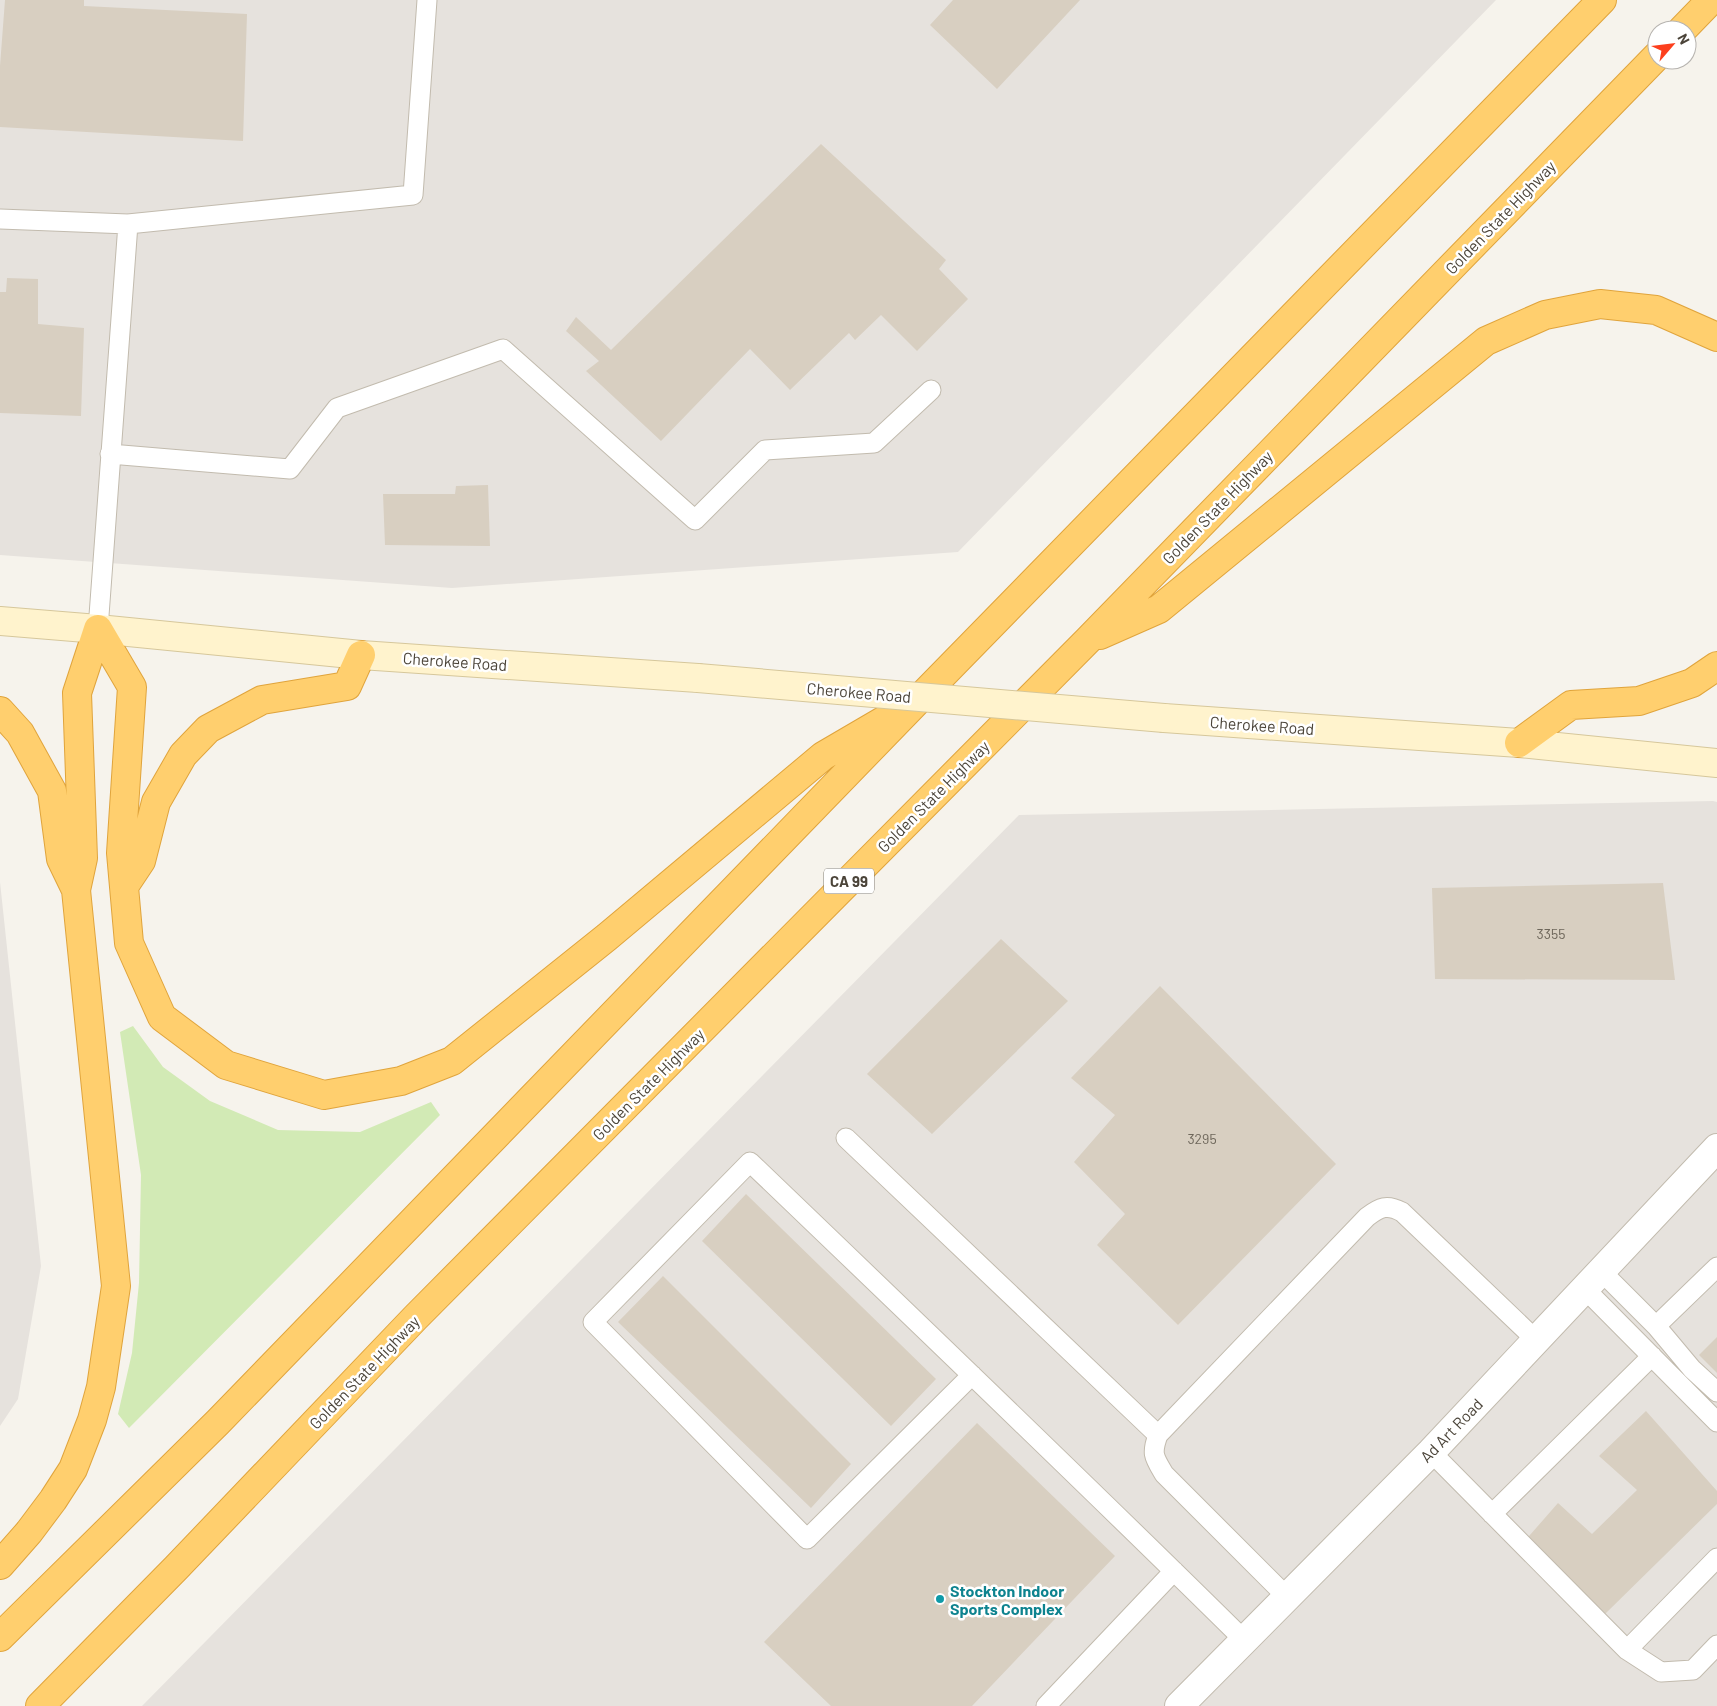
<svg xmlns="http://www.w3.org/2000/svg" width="1717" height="1706" font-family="Barlow,sans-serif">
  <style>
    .industrial { fill: #e6e2dd }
    .green { fill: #d2eab5 }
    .building { fill: #d8cfc1 }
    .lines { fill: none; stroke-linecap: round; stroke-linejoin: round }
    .lane-casing { stroke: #c2bbae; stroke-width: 21 }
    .street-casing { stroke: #c2bbae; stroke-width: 30 }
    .secondary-casing { stroke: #d6c79b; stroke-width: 30 }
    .highway-casing { stroke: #e0a43c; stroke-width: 30 }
    .lane { stroke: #fff; stroke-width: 19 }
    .street { stroke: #fff; stroke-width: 28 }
    .secondary { stroke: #fff3cd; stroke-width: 28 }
    .highway { stroke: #ffcf6e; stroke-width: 28 }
    .secondary-bridge-casing { stroke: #d6c79b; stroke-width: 30; stroke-linecap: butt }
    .secondary-bridge { stroke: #fff3cd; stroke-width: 28 }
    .culture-dot { fill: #0f9aa8; stroke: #fff; stroke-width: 2 }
    .labels { text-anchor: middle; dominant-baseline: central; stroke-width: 5; stroke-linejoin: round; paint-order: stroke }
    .number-label { font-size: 14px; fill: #6e675b }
    .shield { fill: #fff; stroke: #817c74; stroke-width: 1 }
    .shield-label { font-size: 15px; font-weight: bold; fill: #4b4439 }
    .street-label { font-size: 16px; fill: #4b4439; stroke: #fff }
    .culture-label { font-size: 16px; font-weight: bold; fill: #0d838f; stroke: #fff; text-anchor: start }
  </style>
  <rect width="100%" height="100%" fill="#f6f3ec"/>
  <path class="industrial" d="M0,0H1496L958,552L452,588L0,555Z
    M1713,801L1717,802V1706H142L1019,815Z
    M0,882L41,1266L18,1399L0,1426Z"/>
  <path class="green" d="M133,1026L163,1067L210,1101L278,1130L360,1132L431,1102L440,1115L129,1428L118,1414L132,1353L139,1283L141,1175L120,1032Z"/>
  <path class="building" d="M5,0H84V6L247,14L243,141L0,127V66Z
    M953,0H1080L997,89L930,25Z
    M821,144L946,260L939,269L968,299L917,351L881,315L855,340L849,333L790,390L750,349L661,441L586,371L599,361L566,331L576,317L611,350Z
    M7,278L38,279V324L84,328L81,416L0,413V292H6Z
    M488,485L490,546L385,545L383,494H455L456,486Z
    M1663,883L1675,980L1435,979L1432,888Z
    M1001,939L1068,1001L932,1134L867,1074Z
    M1160,986L1336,1164L1178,1325L1097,1245L1125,1214L1074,1162L1115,1115L1071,1078Z
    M746,1194L936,1379L891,1426L702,1241Z
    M663,1276L851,1464L811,1508L618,1322Z
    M1717,1337V1373L1699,1355Z
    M1646,1411L1717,1491V1504L1605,1614L1523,1543L1558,1503L1592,1534L1637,1490L1599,1456Z
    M977,1423L1115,1556L972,1706H831L764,1642Z"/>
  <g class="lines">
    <g class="lane-casing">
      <path id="lane" d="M0,219L128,224L413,195L427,0
        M110,454L290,469L337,408L503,349L695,520L765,450L874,443L931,390
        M98,629L128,224
        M846,1138L1158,1435
        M1601,1271L1656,1326L1717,1267
        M1585,1289L1717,1422
        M1656,1326L1692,1369L1717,1392
        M972,1375L807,1539L593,1322L750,1162C916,1321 1081,1479 1244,1640
        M1431,1452L1627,1650L1661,1672L1693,1670L1717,1645
        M1492,1514L1652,1356
        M1287,1597L1164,1474C1154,1457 1151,1454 1158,1435L1367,1217C1380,1207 1387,1204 1402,1212L1536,1340
        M1627,1650L1717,1558
        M1046,1706L1174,1571"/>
    </g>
    <g class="street-casing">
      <path id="street" d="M1179,1706L1431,1452L1717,1148"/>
    </g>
    <g class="secondary-casing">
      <path id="secondary" d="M0,621L98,629L361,655L698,678
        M1164,718L1519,743L1717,763"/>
    </g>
    <g class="highway-casing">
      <path id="highway" d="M1682,30L1711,0
        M98,629L132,687L121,853L129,943L162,1017L226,1065L324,1095L401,1081L452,1061L607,937L823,756L888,718
        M1100,635L1159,609L1486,341L1545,315L1600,304L1656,310L1717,337
        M0,711L20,733L52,791L61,859L76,890
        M1519,743L1571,705L1639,701L1692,683L1717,666
        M125,885L141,861L156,802L183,755L208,729L262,700L347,686L361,655
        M0,1565L29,1532L53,1500L73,1469L92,1420L101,1387L116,1286L76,890L83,858L77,693L98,629
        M0,1637L218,1422L919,699L1602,0
        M40,1706L176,1568L415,1318L1087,641L1657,56"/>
    </g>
    <use href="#lane" class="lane"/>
    <use href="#street" class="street"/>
    <use href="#secondary" class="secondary"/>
    <use href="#highway" class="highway"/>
    <g class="secondary-bridge-casing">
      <path id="secondary-bridge" d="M698,678L1164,718"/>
    </g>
    <use href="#secondary-bridge" class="secondary-bridge"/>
  </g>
  <circle class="culture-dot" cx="940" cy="1599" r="5"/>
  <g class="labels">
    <g class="number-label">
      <text x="1551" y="933">3355</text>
      <text x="1202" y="1138">3295</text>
    </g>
    <rect class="shield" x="824" y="868.5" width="50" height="25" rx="4"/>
    <g class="shield-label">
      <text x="849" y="881">CA 99</text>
    </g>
    <g class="street-label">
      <text transform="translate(1500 217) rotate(-46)">Golden State Highway</text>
      <text transform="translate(1217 507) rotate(-46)">Golden State Highway</text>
      <text transform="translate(455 661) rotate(4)">Cherokee Road</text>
      <text transform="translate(859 692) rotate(5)">Cherokee Road</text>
      <text transform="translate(1262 725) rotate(4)">Cherokee Road</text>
      <text transform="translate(933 796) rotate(-45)">Golden State Highway</text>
      <text transform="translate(648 1084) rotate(-45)">Golden State Highway</text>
      <text transform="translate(364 1372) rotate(-46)">Golden State Highway</text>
      <text transform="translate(1451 1430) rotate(-46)">Ad Art Road</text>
    </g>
    <g class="culture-label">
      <text x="950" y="1590">Stockton Indoor<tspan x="950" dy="18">Sports Complex</tspan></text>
    </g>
  </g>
  <g transform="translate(1672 45) rotate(62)"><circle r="24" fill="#ffffff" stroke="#b7b4b0"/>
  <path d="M0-4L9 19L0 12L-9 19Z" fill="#fc3f1d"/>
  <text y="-8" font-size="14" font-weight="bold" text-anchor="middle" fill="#4b4439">N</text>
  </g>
</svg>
